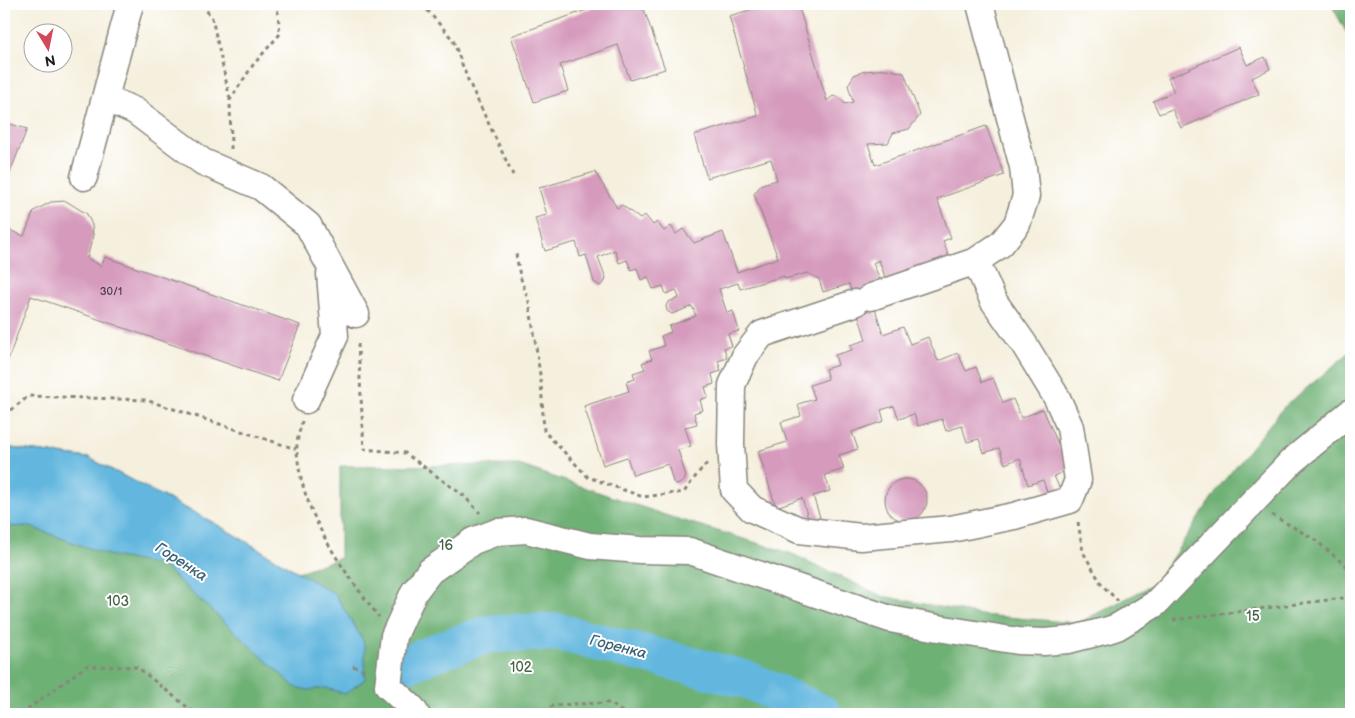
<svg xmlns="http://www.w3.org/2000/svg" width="1355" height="718" font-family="'Balsamiq Sans',sans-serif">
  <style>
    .forest { fill: #6eb174; stroke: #456648 }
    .water { fill: #63b7df; stroke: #406a7e }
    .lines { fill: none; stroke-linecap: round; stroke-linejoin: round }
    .river { stroke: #63b7df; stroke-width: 38 }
    .building { fill: #d59abc }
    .minor-casing { stroke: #88867c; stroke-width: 29 }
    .path { stroke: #88867c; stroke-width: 3; stroke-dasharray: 4 4; stroke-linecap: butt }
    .minor { stroke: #fff; stroke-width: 26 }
    .labels { text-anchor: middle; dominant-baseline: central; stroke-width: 4; stroke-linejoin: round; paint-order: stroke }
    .number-label { font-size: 11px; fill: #4a3c44 }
    .park-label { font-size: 14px; fill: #476347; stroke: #fff }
    .water-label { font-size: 15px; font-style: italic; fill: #3c6274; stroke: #fff }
  </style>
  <rect width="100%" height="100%" fill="#fff"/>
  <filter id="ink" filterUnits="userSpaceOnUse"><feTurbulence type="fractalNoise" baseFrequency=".02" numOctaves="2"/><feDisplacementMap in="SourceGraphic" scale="10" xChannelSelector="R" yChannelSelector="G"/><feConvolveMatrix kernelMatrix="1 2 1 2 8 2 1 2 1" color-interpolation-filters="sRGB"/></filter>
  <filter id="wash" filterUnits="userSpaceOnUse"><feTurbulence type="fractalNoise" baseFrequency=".0096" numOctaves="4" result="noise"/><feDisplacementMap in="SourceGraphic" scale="20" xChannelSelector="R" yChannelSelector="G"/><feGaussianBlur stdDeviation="1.12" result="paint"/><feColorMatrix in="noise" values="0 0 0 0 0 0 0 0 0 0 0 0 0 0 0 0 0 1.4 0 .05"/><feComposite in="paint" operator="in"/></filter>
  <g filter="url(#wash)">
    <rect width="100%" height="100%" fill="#f5efdd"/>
    <path class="forest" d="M1331,4H1351V41Z
      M1351,351V714H4V447L89,458L216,524L298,572L340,558V466L519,465L668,516L790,553L882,596L981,615L1078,623L1155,584L1219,487L1283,408Z"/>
    <path class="water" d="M4,447L89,458L216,524L335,594L363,640L365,650V679L345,694L327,688L307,690L295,687L163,566L108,555L28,526L4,527Z"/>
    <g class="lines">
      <path class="river" d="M410,663L436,652L488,634L558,632L748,680L823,714"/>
    </g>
    <g id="blocks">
      <path class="building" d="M604,4H642L665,69L630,80L618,45L560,65L568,91L534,102L511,36Z
        M771,4H798L827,101L833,96L839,97L845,104L853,102L848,85L854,75L865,71L887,69L904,73L920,115L909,129L893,133L888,143L868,144L875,165L986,126L1004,175L937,199L951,238L943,241L952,265L889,288L879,260L873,263L880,280L868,286L883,334L903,327L910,344L928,337L938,361L958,353L966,371L976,367L982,382L993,378L1003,403L1013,399L1021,418L1043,409L1069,469L1054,476L1063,496L1049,498L1043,480L1028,485L1020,458L1005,464L999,448L984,453L979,439L967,442L962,426L946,431L942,419L918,426L914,414L899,419L894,406L881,410L884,421L852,432L858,449L839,455L844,469L825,475L830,491L813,496L820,517L819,522L810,525L802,498L776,507L758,451L787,442L781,422L801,416L798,404L815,399L810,385L828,379L825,369L838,365L835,355L852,350L850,345L866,340L849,284L823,292L819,279L807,273L785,279L784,276L740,289L738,283L719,289L727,313L733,311L739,331L728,334L732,346L724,348L727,358L718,361L721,371L712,374L714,384L705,387L708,397L700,400L703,410L694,413L697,424L685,427L691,446L678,450L686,476L684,481L677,485L673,482L668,464L633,475L627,457L603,465L584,406L629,391L626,382L635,379L633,373L645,369L642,363L652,359L649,351L664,346L661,336L671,332L669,326L696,316L692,306L672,314L667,311L666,306L668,302L679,298L676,290L666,294L663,286L653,289L648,277L641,280L637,268L631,270L627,260L619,263L615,250L598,257L606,278L604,283L600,286L594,282L586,255L580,257L576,242L545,251L535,218L547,215L539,188L595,172L617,208L622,205L640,219L645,215L653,225L657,222L664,231L671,226L676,234L683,229L694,243L723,232L737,272L778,258L754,194L762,184L777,180L771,159L707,178L694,135L758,116L729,16Z
        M1239,47L1247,65L1265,57L1270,69L1252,78L1259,94L1181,128L1172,109L1159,114L1153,101L1174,92L1168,78Z
        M4,122L27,129L4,188Z
        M66,201L87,214L92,225L93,236L87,258L101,266L105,257L300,325L278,381L31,296L4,371V228L24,236L34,211L51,202Z
        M885 500a21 21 0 1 1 42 0a21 21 0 1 1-42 0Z"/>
    </g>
  </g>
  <g filter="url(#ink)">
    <use href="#blocks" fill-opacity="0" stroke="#88867c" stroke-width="1"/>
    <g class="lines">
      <g class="minor-casing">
        <path id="minor" d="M105,98L135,111L203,162L261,187L308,225L356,314
          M84,177L130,4
          M871,297L976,261L1001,244L1017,224L1026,196L1023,167L980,4
          M855,303L762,334L745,356L732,385L731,444L734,490L752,509L799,530L861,537L951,529L1014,516L1070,500L1078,480L1070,427L1057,398L1024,344L993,300L976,261
          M306,400L335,336L330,274
          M416,714L412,708L388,686L394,636L414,592L430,571L473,541L497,532L526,530L590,546L640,550L690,551L890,619L938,628L1018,641L1044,642L1069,640L1108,630L1117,627L1155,604L1292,461L1351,412"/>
      </g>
      <path class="path" d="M202,4L212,18L230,99
        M422,4L453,40L468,80L513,175
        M231,149L230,100L253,65L280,34L277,4
        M516,254L520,276L529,302L535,339L541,382L544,431L588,477L643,497L684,492L702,468L709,462
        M358,344L364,449L405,453L464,496L480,513
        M4,415L29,396L146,400L296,449
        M302,421C300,430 296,441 297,451C301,513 342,569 379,617
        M1272,515L1314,539L1351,570
        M1078,522L1083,552L1102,585L1118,601
        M1173,620L1351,597
        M353,666L366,671
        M21,714L86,666L137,667L196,714
        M535,714L553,706L571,704L610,703L625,714
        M1336,714L1351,708"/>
      <use href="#minor" class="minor"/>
    </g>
  </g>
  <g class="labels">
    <g class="number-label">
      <text x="111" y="291">30/1</text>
    </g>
    <g class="park-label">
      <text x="446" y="545">16</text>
      <text x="118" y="601">103</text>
      <text x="1253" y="616">15</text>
      <text x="521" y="667">102</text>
    </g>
    <g class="water-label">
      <text transform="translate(181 562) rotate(33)">Горенка</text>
      <text transform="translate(618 647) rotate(14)">Горенка</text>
    </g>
  </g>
  <rect width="1355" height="718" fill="none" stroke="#fff" stroke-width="20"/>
  <g transform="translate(48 48) rotate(170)"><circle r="24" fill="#ffffff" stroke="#a4a4a4"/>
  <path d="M0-4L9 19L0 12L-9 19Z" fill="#d1495b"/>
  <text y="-8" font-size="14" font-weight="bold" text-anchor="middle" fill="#1c1c1c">N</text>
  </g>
</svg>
